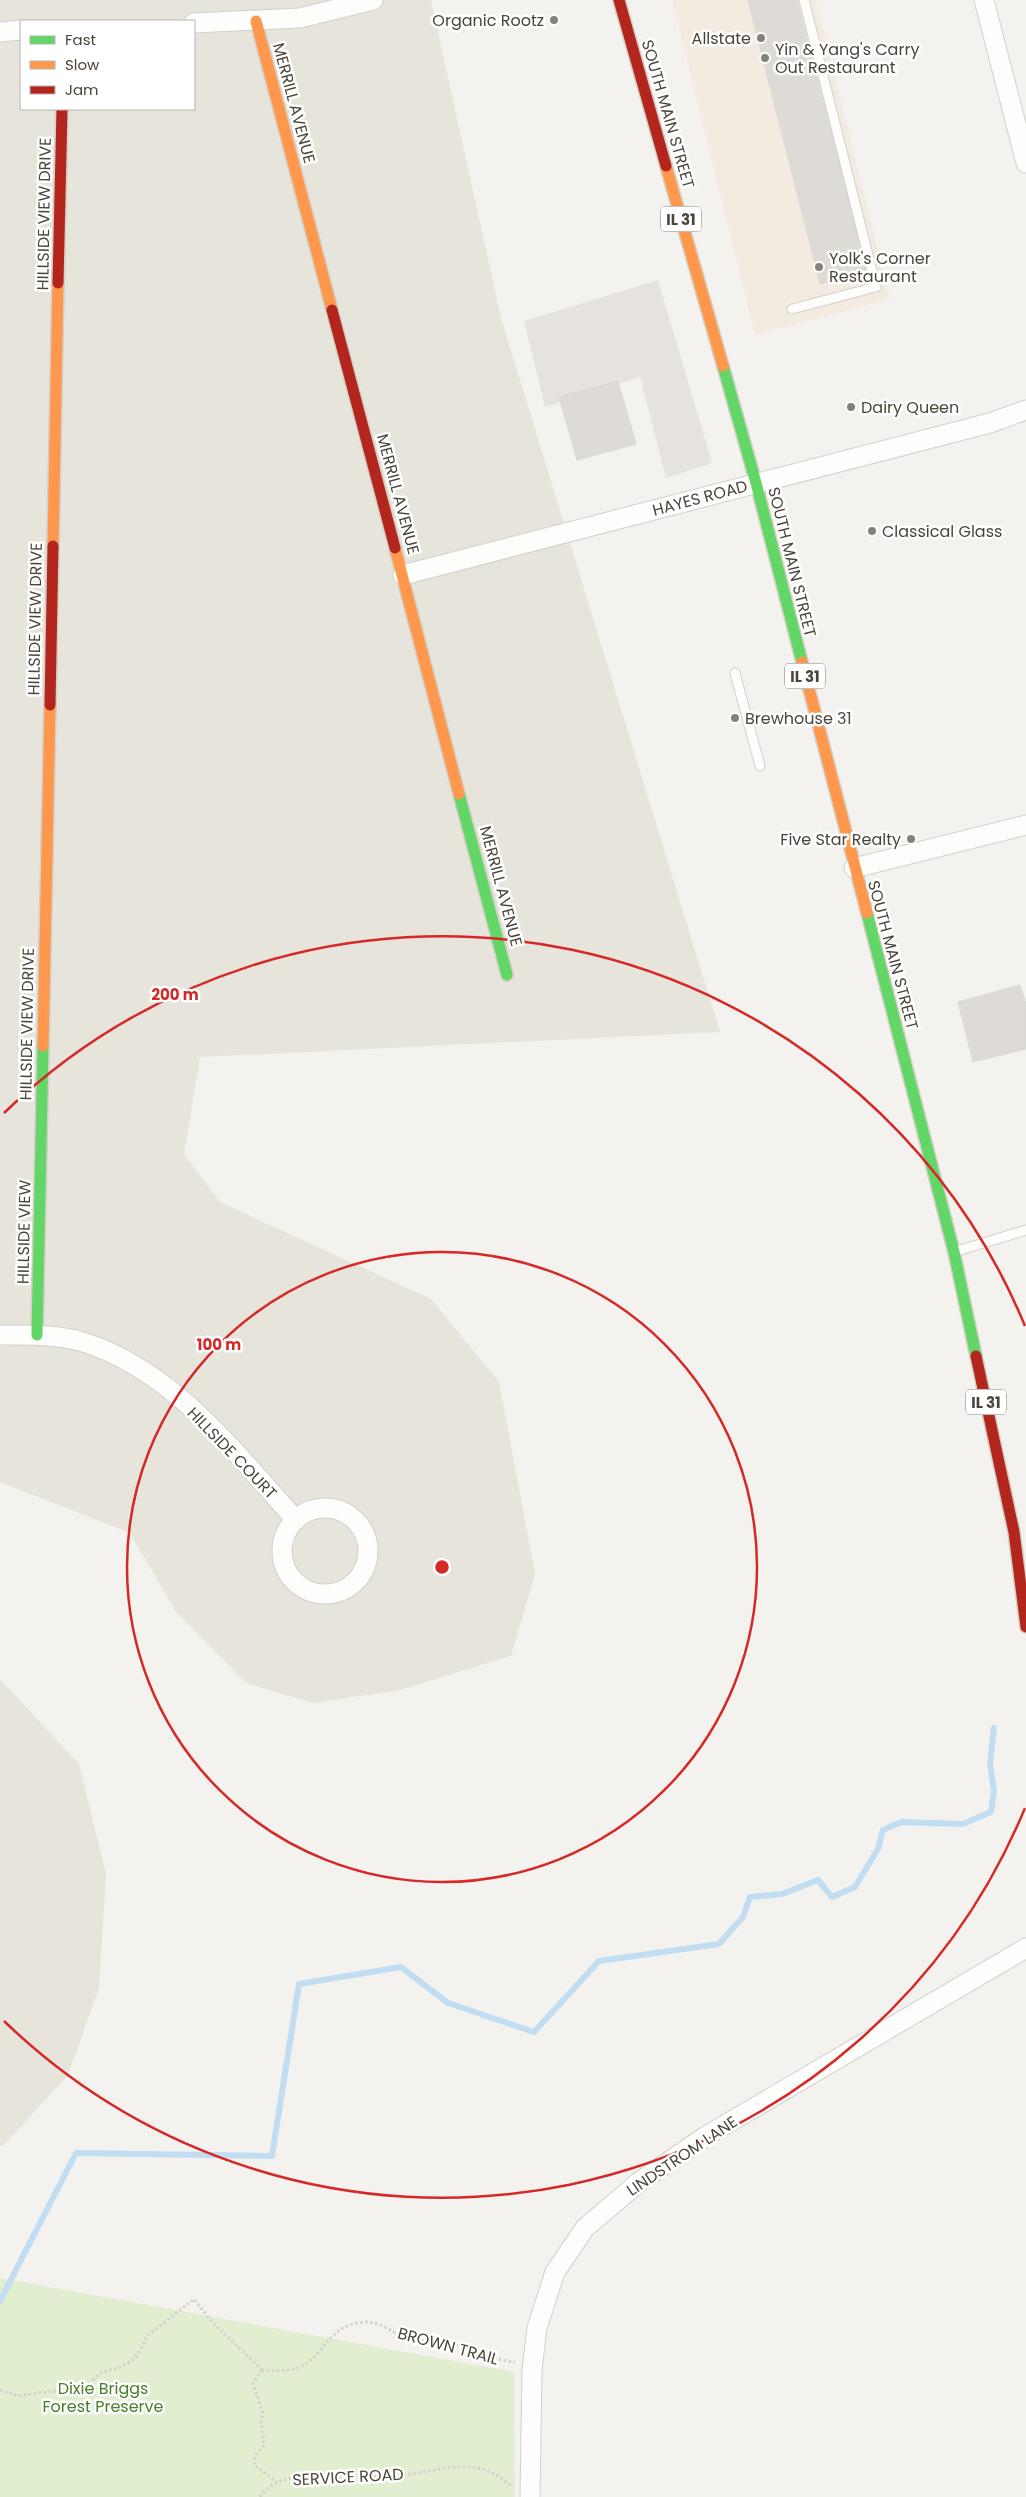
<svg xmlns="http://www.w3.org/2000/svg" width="1026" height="2497" font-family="Poppins,sans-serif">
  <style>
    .residential { fill: #e7e4dc; fill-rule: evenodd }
    .commercial { fill: #f3ebdf }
    .green { fill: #e1eecf }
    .parking { fill: #e6e3df }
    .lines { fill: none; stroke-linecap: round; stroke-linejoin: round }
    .stream { stroke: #c0ddf1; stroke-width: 6 }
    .building { fill: #dedbd6; stroke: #dcd9d4 }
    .lane-casing { stroke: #d2d0cb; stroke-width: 11 }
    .street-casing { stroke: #d2d0cb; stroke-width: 21 }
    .fast-casing { stroke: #d3cfc5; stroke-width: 14 }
    .slow-casing { stroke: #d3cfc5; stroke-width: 14 }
    .jam-casing { stroke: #d3cfc5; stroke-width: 14 }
    .path { stroke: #d3d2cc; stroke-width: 3; stroke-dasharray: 2.5 2.5; stroke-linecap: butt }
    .lane { stroke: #fdfdfc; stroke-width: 9 }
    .street { stroke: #fdfdfc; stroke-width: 19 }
    .fast { stroke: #63d668; stroke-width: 11 }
    .slow { stroke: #ff974d; stroke-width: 11 }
    .jam { stroke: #b3261e; stroke-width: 11 }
    .ring { fill: none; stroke: #d62828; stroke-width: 2.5 }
    .poi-dot { fill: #868178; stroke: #fff; stroke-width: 2 }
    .labels { text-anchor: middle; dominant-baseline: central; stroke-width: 5; stroke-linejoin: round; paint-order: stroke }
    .shield { fill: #fff; stroke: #817c74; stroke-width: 1 }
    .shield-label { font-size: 15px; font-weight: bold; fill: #4b4439 }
    .poi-label { font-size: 16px; fill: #4b4439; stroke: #fff; text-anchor: start }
    .street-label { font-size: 16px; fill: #4b4439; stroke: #fff }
    .park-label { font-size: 16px; fill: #4a7f2a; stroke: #fff }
    .centre { fill: #d62828; stroke: #fff; stroke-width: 2.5 }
    .ring-label { font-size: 15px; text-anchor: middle; font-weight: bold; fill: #d62828; stroke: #fff; stroke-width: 5; stroke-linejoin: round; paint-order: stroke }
  </style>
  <rect width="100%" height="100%" fill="#f4f2ee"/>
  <path class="residential" d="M0,0H431L501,318L720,1032L200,1057L184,1154L220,1202L431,1299L499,1382L535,1574L511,1656L400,1690L313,1703L246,1683L176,1612L130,1533L0,1482ZM21,21H194V109H21Z
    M0,1679L79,1764L106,1874L99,1988L68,2075L4,2145L0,2146Z"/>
  <path class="commercial" d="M672,0H816L890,299L755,335Z"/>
  <path class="green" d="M0,2278L514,2372L515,2497H0Z"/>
  <path class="parking" d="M658,280L712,463L666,478L640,377L545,407L524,321Z"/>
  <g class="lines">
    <path class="stream" d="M0,2301L76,2153L272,2156L299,1984L401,1967L448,2003L534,2032L599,1961L719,1944L743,1917L750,1897L782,1894L818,1880L832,1897L855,1887L878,1849L883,1830L901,1822L963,1824L991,1812L994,1791L990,1764L994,1728"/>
  </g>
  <path class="building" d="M748,0H797L867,272L820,284Z
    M618,381L636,444L577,460L559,397Z
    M1020,985L1026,1004V1049L973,1062L958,1002Z"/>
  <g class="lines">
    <g class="lane-casing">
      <path id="lane" d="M792,309L876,287L804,0
        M735,673L760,766
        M957,1251L1026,1230"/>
    </g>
    <g class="street-casing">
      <path id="street" d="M984,0L1026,163
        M194,23L300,18L373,0
        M0,32L21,30
        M403,575L990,423L1026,410
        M854,868L1026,825
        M0,1335C27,1335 56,1334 83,1342C173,1370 234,1452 296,1520
        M282 1551a43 43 0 1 1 86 0a43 43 0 1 1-86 0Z
        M530,2497L532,2370L537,2328L555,2272L585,2228L639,2182L706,2136L1026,1948"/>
    </g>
    <g class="fast-casing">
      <path id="fast" d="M723,366L756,483L802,662
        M459,794L507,975
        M867,913L954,1252L976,1356
        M37,1335L43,1046"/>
    </g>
    <g class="slow-casing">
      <path id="slow" d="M256,21L332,310
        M666,166L723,366
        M53,546L58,283
        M395,548L459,794
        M802,662L867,913
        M43,1046L50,705"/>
    </g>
    <g class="jam-casing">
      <path id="jam" d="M619,0L666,166
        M58,283L62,109
        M332,310L395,548
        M50,705L53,546
        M976,1356L1014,1532L1026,1627"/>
    </g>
    <path class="path" d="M262,2370C274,2371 288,2372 300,2367C326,2355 327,2325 364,2322C380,2321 392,2333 407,2338C422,2343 440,2341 456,2345C477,2350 493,2360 515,2362
      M262,2370L253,2384L263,2414L261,2422L264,2445L255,2456L254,2465L277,2482
      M0,2390L18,2396L54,2391L65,2395L81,2392L101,2372L119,2368L134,2359L140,2351L147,2336L194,2299L212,2322L262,2370
      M260,2497C268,2485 281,2480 295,2477C325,2472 357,2477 387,2477C417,2476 448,2463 478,2468C491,2470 502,2478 511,2486"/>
    <use href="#lane" class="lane"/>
    <use href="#street" class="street"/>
    <use href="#fast" class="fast"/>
    <use href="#slow" class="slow"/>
    <use href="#jam" class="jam"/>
  </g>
  <g class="ring">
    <circle cx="442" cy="1567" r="315"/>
    <path d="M1025 1808A631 631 0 0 1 4 2021M4 1113A631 631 0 0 1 1025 1326"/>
  </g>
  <g class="poi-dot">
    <circle cx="554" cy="20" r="5"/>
    <circle cx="761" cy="38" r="5"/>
    <circle cx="765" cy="58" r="5"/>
    <circle cx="819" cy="267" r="5"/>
    <circle cx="851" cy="407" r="5"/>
    <circle cx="872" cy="531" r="5"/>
    <circle cx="735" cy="718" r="5"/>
    <circle cx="911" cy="839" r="5"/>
  </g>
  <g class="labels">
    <g class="shield">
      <rect x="661" y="206.5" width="40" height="25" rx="4"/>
      <rect x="785" y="663.5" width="40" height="25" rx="4"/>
      <rect x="966" y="1389.5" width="40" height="25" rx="4"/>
    </g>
    <g class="shield-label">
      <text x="681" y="219">IL 31</text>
      <text x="805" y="676">IL 31</text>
      <text x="986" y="1402">IL 31</text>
    </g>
    <g class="poi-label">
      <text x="544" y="20" text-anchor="end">Organic Rootz</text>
      <text x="751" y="38" text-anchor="end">Allstate</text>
      <text x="775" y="49">Yin &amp; Yang's Carry<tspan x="775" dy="18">Out Restaurant</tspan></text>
      <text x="829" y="258">Yolk's Corner<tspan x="829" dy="18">Restaurant</tspan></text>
      <text x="861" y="407">Dairy Queen</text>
      <text x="882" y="531">Classical Glass</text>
      <text x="745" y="718">Brewhouse 31</text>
      <text x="901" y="839" text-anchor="end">Five Star Realty</text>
    </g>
    <g class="street-label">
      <text transform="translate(294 103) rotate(75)">MERRILL AVENUE</text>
      <text transform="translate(668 114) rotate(74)">SOUTH MAIN STREET</text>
      <text transform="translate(44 214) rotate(-89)">HILLSIDE VIEW DRIVE</text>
      <text transform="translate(398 494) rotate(75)">MERRILL AVENUE</text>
      <text transform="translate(700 498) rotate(-15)">HAYES ROAD</text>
      <text transform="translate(792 562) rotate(76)">SOUTH MAIN STREET</text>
      <text transform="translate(35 619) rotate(-89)">HILLSIDE VIEW DRIVE</text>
      <text transform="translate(501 886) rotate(75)">MERRILL AVENUE</text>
      <text transform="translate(893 955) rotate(75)">SOUTH MAIN STREET</text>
      <text transform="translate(27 1024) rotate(-89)">HILLSIDE VIEW DRIVE</text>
      <text transform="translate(24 1232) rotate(-89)">HILLSIDE VIEW</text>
      <text transform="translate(232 1453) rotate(46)">HILLSIDE COURT</text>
      <text transform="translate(682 2156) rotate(-34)">LINDSTROM LANE</text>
      <text transform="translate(448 2346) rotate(15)">BROWN TRAIL</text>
      <text transform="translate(348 2477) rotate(-3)">SERVICE ROAD</text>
    </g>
    <g class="park-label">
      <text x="103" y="2388">Dixie Briggs<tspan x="103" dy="18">Forest Preserve</tspan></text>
    </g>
  </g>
  <circle cx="442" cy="1567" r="8" class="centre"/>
  <g class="ring-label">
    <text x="175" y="1000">200 m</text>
    <text x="219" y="1350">100 m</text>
  </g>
  <rect x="20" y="20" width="175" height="90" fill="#ffffff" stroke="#b7b4b0"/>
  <rect x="30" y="36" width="25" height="8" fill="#63d668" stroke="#b7b4b0"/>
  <text x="65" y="45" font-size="15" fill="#4b4439">Fast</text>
  <rect x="30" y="61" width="25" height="8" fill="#ff974d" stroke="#b7b4b0"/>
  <text x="65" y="70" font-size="15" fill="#4b4439">Slow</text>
  <rect x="30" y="86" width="25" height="8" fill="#b3261e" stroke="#b7b4b0"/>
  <text x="65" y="95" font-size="15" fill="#4b4439">Jam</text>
</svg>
